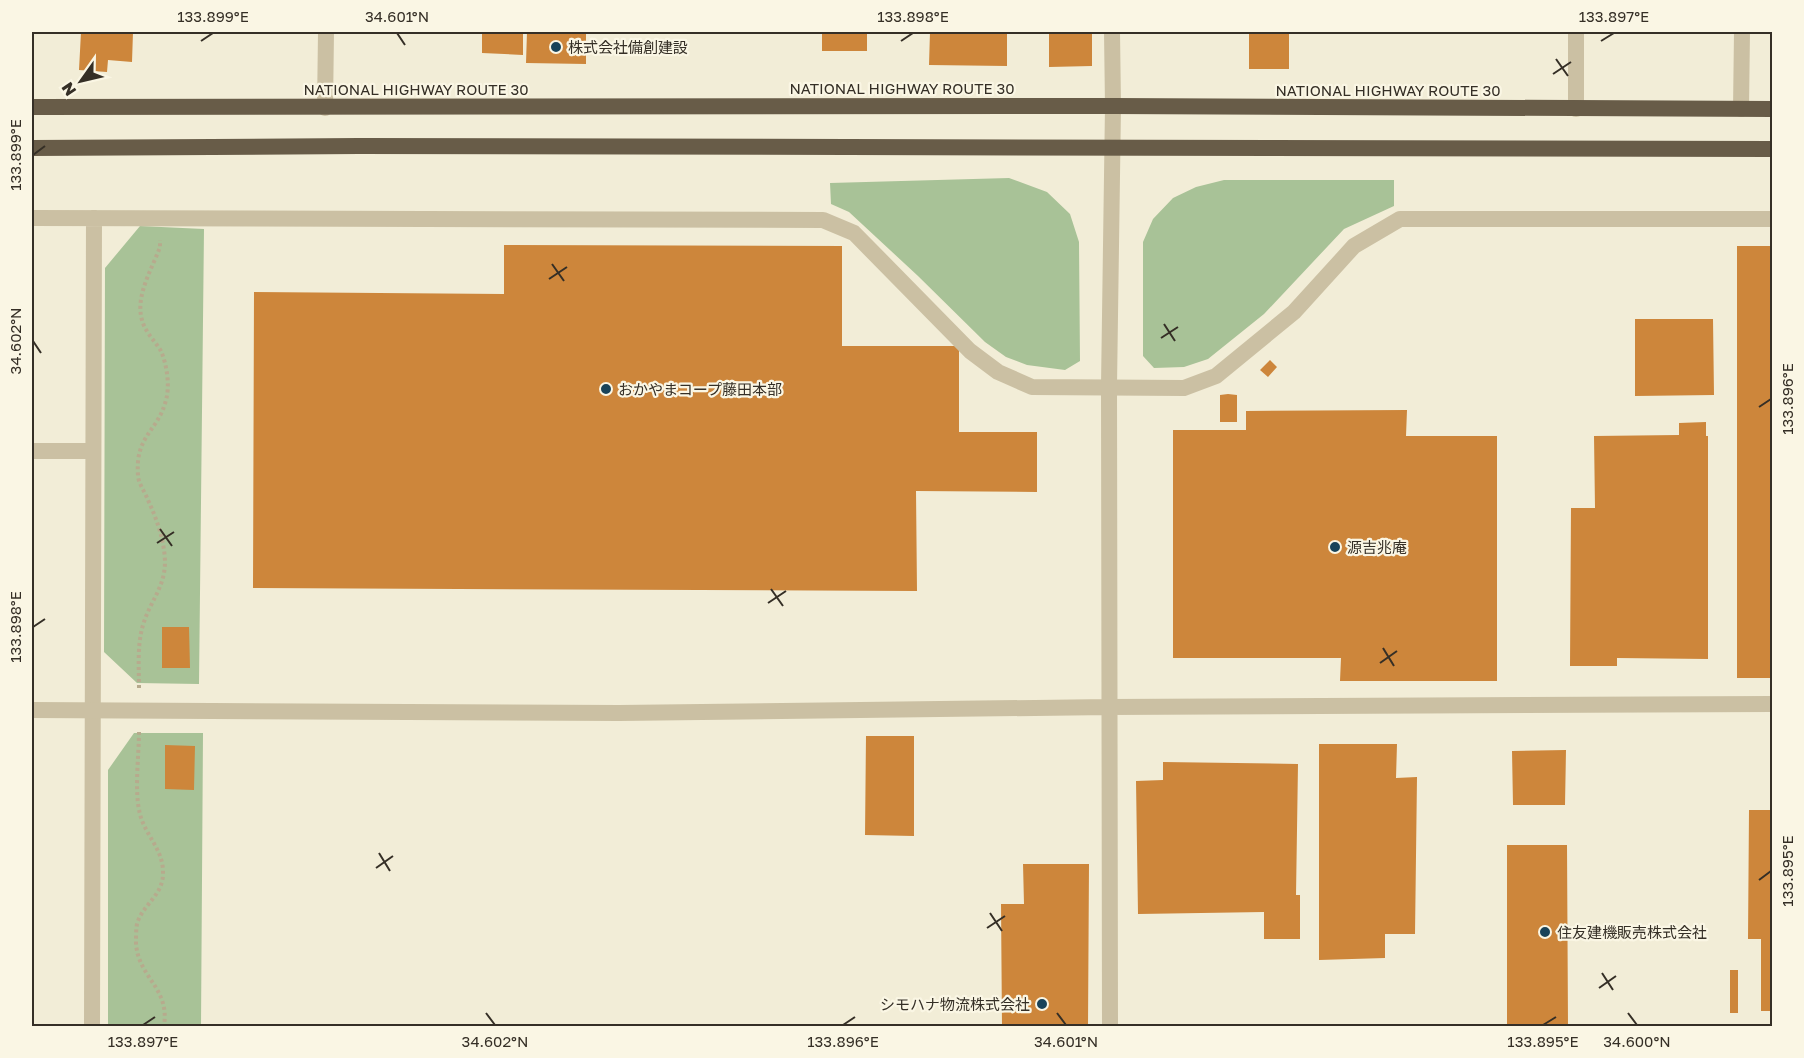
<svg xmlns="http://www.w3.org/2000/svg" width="1804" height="1058" font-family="'Golos Text','Noto Sans JP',sans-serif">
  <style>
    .green { fill: #a8c297 }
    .building { fill: #cd863b }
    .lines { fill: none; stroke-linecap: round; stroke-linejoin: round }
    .path { stroke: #b7aa8d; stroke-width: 4; stroke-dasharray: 3 3; stroke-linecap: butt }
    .minor { stroke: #cbc0a3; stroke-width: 16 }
    .tertiary { stroke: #cbc0a3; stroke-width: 16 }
    .trunk { stroke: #685c48; stroke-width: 16 }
    .ticks { fill: none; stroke: #352f26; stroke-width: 2 }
    .poi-dot { fill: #194359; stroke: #faf6e4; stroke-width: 2 }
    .labels { text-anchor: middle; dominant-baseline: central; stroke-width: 4.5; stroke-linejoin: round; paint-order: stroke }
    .poi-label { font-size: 15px; fill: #352f26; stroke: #faf6e4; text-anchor: start }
    .street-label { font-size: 15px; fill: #352f26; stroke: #faf6e4 }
    .neatline { fill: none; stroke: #352f26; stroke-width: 2 }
    .ticks-label { font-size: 15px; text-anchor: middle; fill: #352f26 }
  </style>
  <rect width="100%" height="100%" fill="#f2edd7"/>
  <path class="green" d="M1009,178L1047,192L1070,214L1079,242L1080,361L1065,370L1027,365L1006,357L985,342L918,276L849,212L831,204L830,183Z
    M1224,180H1394V206L1344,229L1264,314L1208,359L1184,367L1154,368L1143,356V242L1153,219L1173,198L1196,187Z
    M140,226L204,229L199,684L137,683L104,652L105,268Z
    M134,733H203L201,1026H108V770Z"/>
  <path class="building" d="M81,32H133L132,62L108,60L107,72L79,70Z
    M482,32H523V55L482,53Z
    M527,32H586V64L526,63Z
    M822,32H867V51H822Z
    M930,32H1007V66L929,65Z
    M1049,32H1092V66L1049,67Z
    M1262,32H1289V69H1249V34H1262Z
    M504,245L842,246V346H959V432H1037V492L916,491L917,591L253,588L254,292L504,294Z
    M1737,246H1772V678H1737Z
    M1635,319H1713L1714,395L1635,396Z
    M1270,360L1277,367L1268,377L1260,370Z
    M1228,394L1237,395V422H1220V395Z
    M1407,410L1406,436H1497V681H1340L1341,658H1173V430H1246V411Z
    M1706,422V436H1708V659L1617,658V666H1570L1571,508H1595L1594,436L1679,435V423Z
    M162,627H189L190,668H162Z
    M866,736H914V836L865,835Z
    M1319,744H1397L1396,778L1417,777L1415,934H1385V958L1319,960Z
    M165,745L195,746L194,790L165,789Z
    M1566,750L1565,805H1513L1512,751Z
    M1163,762L1298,764L1296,895H1300V939H1264V912L1138,914L1136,781L1163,780Z
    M1749,810H1772V1011H1761V939H1748Z
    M1507,845H1567L1568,1026H1507Z
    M1023,864H1089L1088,1026H1002L1001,904H1024Z
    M1730,970H1738V1013H1730Z"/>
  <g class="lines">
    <path class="path" d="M139,688C139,667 137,645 143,625C150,601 165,588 165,561C164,539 157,520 148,500C145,492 138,483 138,475C135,435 158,432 166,400C170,386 167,365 161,351C155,341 145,332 142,320C135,296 152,269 160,247V240
      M139,732C139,755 134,792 140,814C145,835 163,849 163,872C164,895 142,905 137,924C136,929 136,937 136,943C138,978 170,987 164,1026"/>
    <path class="minor" d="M1112,32L1113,106
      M1576,32V109
      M325,108L326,32
      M1741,109L1742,32
      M32,218L823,220L854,233L970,351L998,372L1032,387L1184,388L1216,376L1294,312L1354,246L1400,219H1772
      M32,451H92
      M92,1026L94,218"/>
    <path class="tertiary" d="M32,710L619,713L1109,707L1772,704
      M1110,1026L1109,386L1113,106"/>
    <path class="trunk" d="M32,107L1113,106L1772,109
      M32,148L359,146L1772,149"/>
  </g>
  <path class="ticks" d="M397,33L405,45M201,41L213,33M901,41L913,33M1601,41L1614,33M1556,59L1568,76M1553,74L1571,62M33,155L45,146M552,264L564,281M549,279L567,267M1164,324L1175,341M1161,338L1178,327M33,341L41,353M1759,407L1771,399M160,529L172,546M157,543L174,532M771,589L783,606M768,603L786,591M33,627L45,619M1383,648L1394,666M1380,663L1397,651M379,853L390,871M376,868L393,856M1759,880L1771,871M990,913L1002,931M987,928L1005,916M1602,973L1613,990M1599,988L1616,976M486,1013L495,1025M1057,1013L1066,1025M1628,1013L1637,1025M143,1025L155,1017M843,1025L855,1017M1543,1025L1556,1017"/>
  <g class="poi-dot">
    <circle cx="556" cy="47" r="6"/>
    <circle cx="606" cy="389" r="6"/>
    <circle cx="1335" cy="547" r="6"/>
    <circle cx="1545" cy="932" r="6"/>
    <circle cx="1042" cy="1004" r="6"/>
  </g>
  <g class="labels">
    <g class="poi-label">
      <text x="568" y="47">株式会社備創建設</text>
      <text x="618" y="389">おかやまコープ藤田本部</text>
      <text x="1347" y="547">源吉兆庵</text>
      <text x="1557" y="932">住友建機販売株式会社</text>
      <text x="1030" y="1004" text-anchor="end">シモハナ物流株式会社</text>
    </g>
    <g class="street-label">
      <text x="902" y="88">NATIONAL HIGHWAY ROUTE 30</text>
      <text x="416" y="89">NATIONAL HIGHWAY ROUTE 30</text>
      <text x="1388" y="90">NATIONAL HIGHWAY ROUTE 30</text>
    </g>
  </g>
  <rect width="1804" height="1058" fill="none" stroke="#faf6e4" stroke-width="66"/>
  <g transform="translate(81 81) rotate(236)" stroke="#faf6e4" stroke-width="4.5" paint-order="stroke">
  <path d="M0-4.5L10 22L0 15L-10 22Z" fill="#352f26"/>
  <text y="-9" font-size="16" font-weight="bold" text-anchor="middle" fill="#352f26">N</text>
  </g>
  <rect x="33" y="33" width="1738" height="992" class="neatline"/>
  <g class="ticks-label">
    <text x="213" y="22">133.899°E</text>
    <text x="397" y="22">34.601°N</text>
    <text x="913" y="22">133.898°E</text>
    <text x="1614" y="22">133.897°E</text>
    <text transform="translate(16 155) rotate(-90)" y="5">133.899°E</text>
    <text transform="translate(16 341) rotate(-90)" y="5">34.602°N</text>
    <text transform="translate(1788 399) rotate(-90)" y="5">133.896°E</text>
    <text transform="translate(16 627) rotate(-90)" y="5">133.898°E</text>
    <text transform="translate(1788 871) rotate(-90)" y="5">133.895°E</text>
    <text x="143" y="1047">133.897°E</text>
    <text x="495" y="1047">34.602°N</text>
    <text x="843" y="1047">133.896°E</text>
    <text x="1066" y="1047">34.601°N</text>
    <text x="1543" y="1047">133.895°E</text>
    <text x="1637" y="1047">34.600°N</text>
  </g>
</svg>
